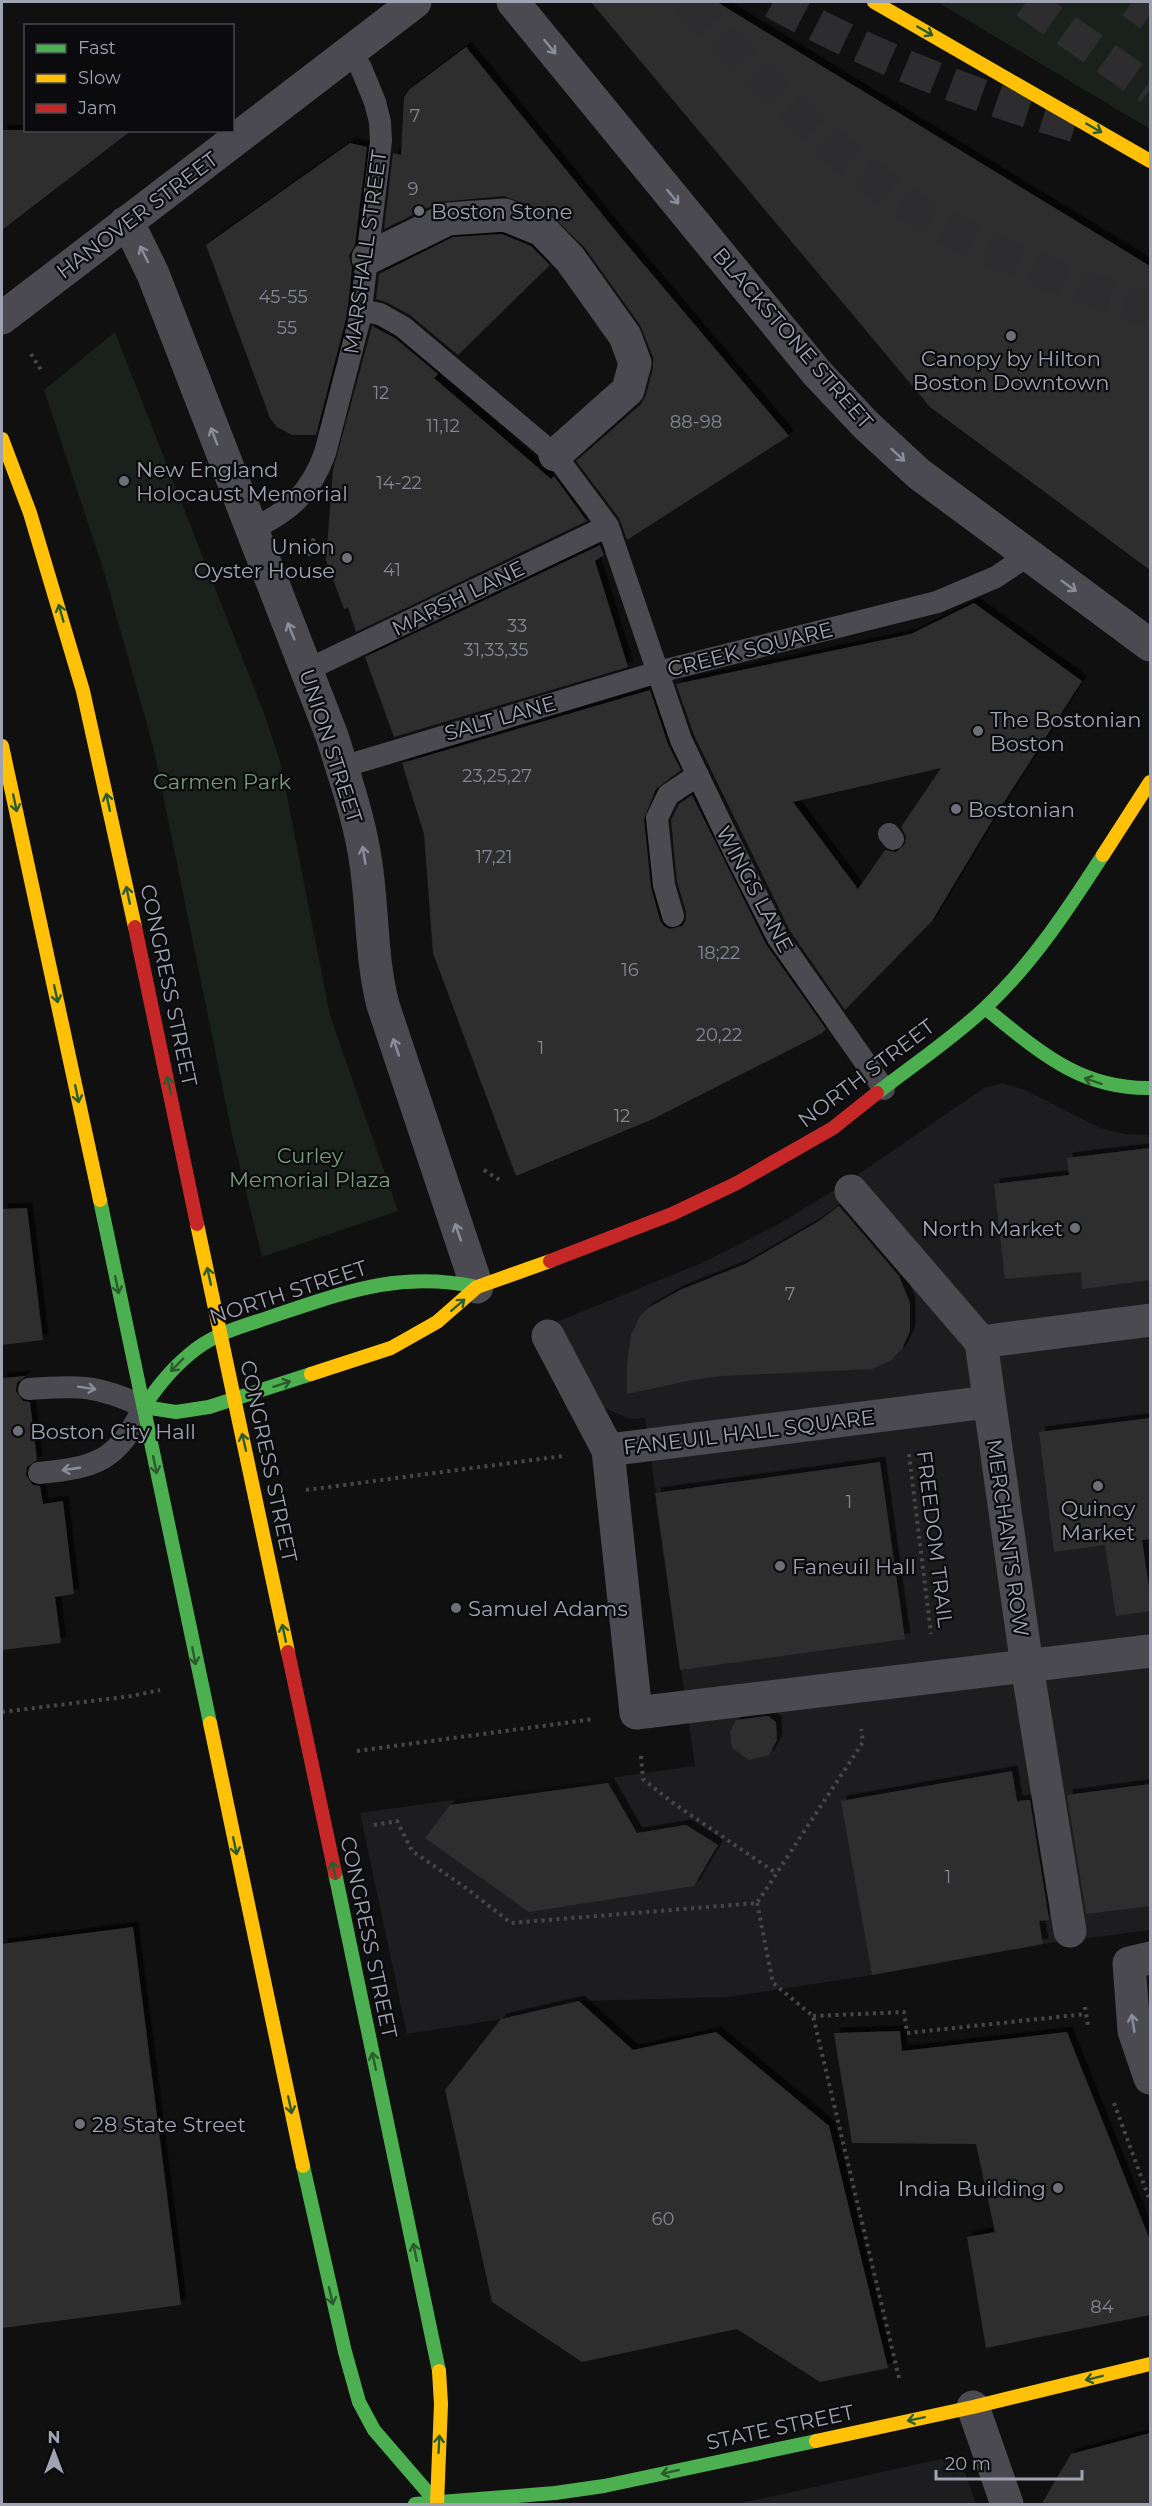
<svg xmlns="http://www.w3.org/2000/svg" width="1152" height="2506" font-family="Montserrat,sans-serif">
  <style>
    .built { fill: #1d1d1f }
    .green { fill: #1a201b }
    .building { fill: #2e2e2f; fill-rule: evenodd; filter: url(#shadow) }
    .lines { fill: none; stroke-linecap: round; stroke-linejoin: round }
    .highway-tunnel { stroke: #2d2d30; stroke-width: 33; stroke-dasharray: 33 16; stroke-linecap: butt }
    .path { stroke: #46464b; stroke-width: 4; stroke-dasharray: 3 4.5; stroke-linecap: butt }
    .lane { stroke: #4a4a50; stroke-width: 22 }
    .street { stroke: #4a4a50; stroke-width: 33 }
    .fast { stroke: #4caf50; stroke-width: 14 }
    .slow { stroke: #ffc107; stroke-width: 14 }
    .jam { stroke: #c62828; stroke-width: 14 }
    .oneway { stroke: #2c5c2e }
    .oneway2 { stroke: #8a8d9a }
    .poi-dot { fill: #6e7079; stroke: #0b0a0c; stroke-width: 2 }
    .labels { text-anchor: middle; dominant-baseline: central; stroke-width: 4.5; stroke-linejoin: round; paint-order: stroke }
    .number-label { font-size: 18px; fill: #848691 }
    .poi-label { font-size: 21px; fill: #a0a3b2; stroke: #0b0a0c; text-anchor: start }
    .street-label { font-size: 21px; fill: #a0a3b2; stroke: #0b0a0c }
    .park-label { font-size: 21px; fill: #779d7f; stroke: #0b0a0c }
  </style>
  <defs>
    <filter id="shadow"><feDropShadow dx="5.5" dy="-5.5" stdDeviation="0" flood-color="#0009"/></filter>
  </defs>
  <rect width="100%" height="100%" fill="#101010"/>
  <path class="built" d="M1002,1083L1025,1090L1100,1128L1125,1134L1150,1135V1930L1043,1944L872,1975L728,1997L579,2001L501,2019L407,2034L360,1813L695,1766L645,1418L630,1419L602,1407L554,1323L704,1262L777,1225L846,1183L984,1088Z
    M959,2455L976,2504H737Z"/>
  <path class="green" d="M937,2H1150V129Z
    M115,332L265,716L280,761L330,1015L398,1211L262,1257L232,1134L153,746L104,572L44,390Z"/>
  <path class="building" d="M591,2H717L1150,266V570L930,407Z
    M466,47L624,241L789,436L627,540L619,518L576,461L641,404L646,395L653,368V357L640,325L585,248L549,213L504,196L440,202L384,229L393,153L401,155L404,97L410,89Z
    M2,130H132L2,230Z
    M350,143L367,147L355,245L349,256L352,268L347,315L316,435H292L277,427L270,418L206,245Z
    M502,234L531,246L550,265L458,355L410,315L386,302L376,299L379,274L453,237Z
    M372,326L395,338L438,374L434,378L551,479L554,476L587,521L356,632L348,607L344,609L326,560L333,470Z
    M600,545L604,555L595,561L628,667L394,737L365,657Z
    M974,603L1082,681L995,816L932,921L845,1010L790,931L694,735L676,684L911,634ZM941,768L901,827L906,836L905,844L896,852L885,850L858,889L793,802Z
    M650,690L668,744L681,770L656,789L644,819L651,887L660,920L664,926L670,929L682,926L686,920V912L677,882L671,820L679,804L692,795L766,944L826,1029L821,1034L653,1119L516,1176L433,953L424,834L402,763Z
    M1150,1148V1280L1082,1289L1081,1272L1005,1279L994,1184L1069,1175L1067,1158Z
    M839,1206L899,1276L910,1303V1331L902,1349L890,1361L872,1369L722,1376L692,1380L627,1394V1363L631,1335L640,1316L648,1308L680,1290L745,1264L819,1221Z
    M27,1208L43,1340L2,1345V1209Z
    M26,1376L17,1383L16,1391L23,1401L30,1402L37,1460L27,1467L26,1475L33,1485L40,1486L43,1504L63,1501L74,1594L55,1597L61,1643L2,1650V1378Z
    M1150,1418V1539L1142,1540L1150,1595V1611L1116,1616L1105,1545L1054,1552L1039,1432Z
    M880,1462L905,1639L680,1670L655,1493Z
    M768,1716L776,1722L777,1740L769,1755L749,1760L732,1748L730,1731L736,1720Z
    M1012,1771L1017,1801L1030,1800L1049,1920L1039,1921L1043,1944L872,1975L841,1801Z
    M608,1783L637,1833L686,1825L718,1845L694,1886L529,1912L425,1838L450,1805Z
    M1150,1784V1906L1086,1914L1067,1795Z
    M133,1927L181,2305L2,2328V1944Z
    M579,2001L633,2050L716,2032L829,2126L888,2368L820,2382L737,2329L582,2362L492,2302L445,2090L501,2019Z
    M900,2031L902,2051L1067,2032L1150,2240V2315L986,2348L967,2237L995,2232L976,2144L852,2143L834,2033Z
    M1150,2433V2505H1041L1071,2454Z"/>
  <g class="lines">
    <path class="highway-tunnel" d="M687,2C758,76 827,149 912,208C943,229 979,244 1014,259C1058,278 1104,296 1150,310
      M773,2C870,56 973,96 1079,127
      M1026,2L1150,89
      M1132,2L1150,15"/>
    <path class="path" d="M31,354L41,370
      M309,556L314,537
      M484,1170L501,1181
      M909,1454L931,1634
      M306,1490L563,1456
      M2,1712L132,1696L160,1690
      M357,1751L594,1719
      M641,1756L643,1779L673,1803L776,1873
      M374,1825L397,1821L412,1851L466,1888L511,1923L757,1903L863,1742L861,1729
      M757,1903L773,1983L813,2016L899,2378L902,2377
      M1085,2007L1088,2025
      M813,2016L904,2012L907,2033L1086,2014
      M1114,2103L1150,2201"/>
    <path class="lane" d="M361,310L380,314L403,327L555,455L608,526L681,740L734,851L778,938L884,1089
      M250,530C289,512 310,494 325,453L360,318L381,141L380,122L375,102L361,68L350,51
      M307,670L608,526
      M342,767L658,672L937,602L996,577L1027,556
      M889,834L893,839
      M673,916L664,885L657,818L668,795L698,775
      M29,1389C77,1385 99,1385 144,1407C116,1462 97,1467 39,1473"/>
    <path class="street" d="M513,2L817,373L867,426L919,474L1150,645
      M125,223L134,235L153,274L332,736C345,778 360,820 366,864C373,911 371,959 383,1005L477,1287
      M368,258L448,219L505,215L542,230L570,259L625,336L635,363L628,390L555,455
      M2,318L415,2
      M851,1191L981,1342L1027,1666L1070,1931
      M548,1336L608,1450L636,1713L1150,1651
      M981,1342L1150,1320
      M608,1450L988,1402
      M1150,1958L1129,1963L1134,2031L1150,2078
      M973,2407L1007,2504"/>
    <path class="fast" d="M985,1008C1038,1050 1078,1089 1150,1088
      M877,1093C913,1065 952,1039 985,1008C1033,963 1068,909 1103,855
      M100,1200L210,1723
      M311,1374L209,1407L176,1412L144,1407C158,1385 175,1365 196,1349C220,1331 248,1325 276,1315C348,1291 400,1271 477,1287
      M335,1873L439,2371
      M303,2166L345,2352L359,2402L374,2430L437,2503
      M415,2504L555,2493L604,2486L816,2441"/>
    <path class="slow" d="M874,2L1150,161
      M2,439L30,513L83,691L135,927
      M2,746L100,1200
      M1103,855L1150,782
      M197,1224L288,1652
      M311,1374L391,1348L437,1322L477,1287L550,1261
      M210,1723L303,2166
      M816,2441L973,2407L1150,2364
      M437,2504L441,2404L439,2371"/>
    <path class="jam" d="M135,927L197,1224
      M550,1261L672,1214L737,1183L833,1128L877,1093
      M288,1652L335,1873"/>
  </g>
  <defs><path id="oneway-shaft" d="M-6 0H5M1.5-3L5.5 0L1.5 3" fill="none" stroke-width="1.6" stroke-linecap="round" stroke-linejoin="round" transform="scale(1.5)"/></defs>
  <g class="oneway">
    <use href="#oneway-shaft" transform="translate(925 31) rotate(30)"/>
    <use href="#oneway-shaft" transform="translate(1094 128) rotate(30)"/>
    <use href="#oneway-shaft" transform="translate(61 613) rotate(-106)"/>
    <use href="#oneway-shaft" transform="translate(108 802) rotate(-102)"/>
    <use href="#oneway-shaft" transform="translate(15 803) rotate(78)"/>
    <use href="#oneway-shaft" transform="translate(128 895) rotate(-102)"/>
    <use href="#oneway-shaft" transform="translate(56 994) rotate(78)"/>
    <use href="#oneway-shaft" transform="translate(1093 1081) rotate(-162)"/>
    <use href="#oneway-shaft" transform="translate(169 1085) rotate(-102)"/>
    <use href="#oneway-shaft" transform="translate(77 1094) rotate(78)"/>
    <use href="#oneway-shaft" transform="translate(209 1276) rotate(-102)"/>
    <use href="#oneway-shaft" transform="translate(117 1285) rotate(78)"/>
    <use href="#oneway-shaft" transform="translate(458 1305) rotate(-41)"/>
    <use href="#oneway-shaft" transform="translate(177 1365) rotate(134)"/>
    <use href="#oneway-shaft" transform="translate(282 1384) rotate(-18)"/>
    <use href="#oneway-shaft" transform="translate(244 1442) rotate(-103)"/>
    <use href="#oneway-shaft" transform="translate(155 1465) rotate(78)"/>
    <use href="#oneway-shaft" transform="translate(284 1633) rotate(-102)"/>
    <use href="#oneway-shaft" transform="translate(194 1656) rotate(79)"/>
    <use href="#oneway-shaft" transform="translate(235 1846) rotate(78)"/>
    <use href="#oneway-shaft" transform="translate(334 1870) rotate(-102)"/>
    <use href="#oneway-shaft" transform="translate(374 2061) rotate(-102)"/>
    <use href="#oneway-shaft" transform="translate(290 2105) rotate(78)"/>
    <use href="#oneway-shaft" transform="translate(415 2252) rotate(-102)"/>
    <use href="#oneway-shaft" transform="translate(331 2296) rotate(77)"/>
    <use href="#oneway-shaft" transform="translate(1094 2378) rotate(166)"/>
    <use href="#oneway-shaft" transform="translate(916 2419) rotate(168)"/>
    <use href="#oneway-shaft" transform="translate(439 2444) rotate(-87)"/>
    <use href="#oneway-shaft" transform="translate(670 2472) rotate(167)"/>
  </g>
  <g class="oneway2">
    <use href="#oneway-shaft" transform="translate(550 47) rotate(51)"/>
    <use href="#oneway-shaft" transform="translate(673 197) rotate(51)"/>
    <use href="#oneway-shaft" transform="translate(144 254) rotate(-116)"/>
    <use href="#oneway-shaft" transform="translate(214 436) rotate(-111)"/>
    <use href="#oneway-shaft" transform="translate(898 455) rotate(43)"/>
    <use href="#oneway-shaft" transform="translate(1069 586) rotate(36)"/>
    <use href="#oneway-shaft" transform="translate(291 631) rotate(-112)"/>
    <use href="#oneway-shaft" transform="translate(364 855) rotate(-99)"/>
    <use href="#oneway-shaft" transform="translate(396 1047) rotate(-109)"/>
    <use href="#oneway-shaft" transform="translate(458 1232) rotate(-109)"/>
    <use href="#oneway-shaft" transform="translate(87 1388) rotate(9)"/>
    <use href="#oneway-shaft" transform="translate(71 1469) rotate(172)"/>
    <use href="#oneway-shaft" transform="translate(1133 2023) rotate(-99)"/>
  </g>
  <g class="poi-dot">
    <circle cx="419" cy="211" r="6"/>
    <circle cx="1011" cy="336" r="6"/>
    <circle cx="124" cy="481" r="6"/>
    <circle cx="347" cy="558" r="6"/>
    <circle cx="978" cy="731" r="6"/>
    <circle cx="956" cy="809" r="6"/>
    <circle cx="1075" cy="1228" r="6"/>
    <circle cx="18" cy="1431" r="6"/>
    <circle cx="1098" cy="1486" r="6"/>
    <circle cx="780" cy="1566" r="6"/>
    <circle cx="456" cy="1608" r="6"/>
    <circle cx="80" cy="2124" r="6"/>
    <circle cx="1058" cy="2188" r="6"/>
  </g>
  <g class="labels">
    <g class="number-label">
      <text x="415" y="116">7</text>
      <text x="413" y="189">9</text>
      <text x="283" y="297">45-55</text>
      <text x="287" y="328">55</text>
      <text x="381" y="393">12</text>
      <text x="696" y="422">88-98</text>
      <text x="443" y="426">11,12</text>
      <text x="399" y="483">14-22</text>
      <text x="392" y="570">41</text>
      <text x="517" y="626">33</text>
      <text x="496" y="650">31,33,35</text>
      <text x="497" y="776">23,25,27</text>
      <text x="494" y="857">17,21</text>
      <text x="719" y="953">18;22</text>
      <text x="630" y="970">16</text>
      <text x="719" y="1035">20,22</text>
      <text x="541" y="1048">1</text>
      <text x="622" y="1116">12</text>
      <text x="790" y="1294">7</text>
      <text x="849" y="1502">1</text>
      <text x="948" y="1877">1</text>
      <text x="663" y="2219">60</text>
      <text x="1102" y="2307">84</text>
    </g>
    <g class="poi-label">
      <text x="431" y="211">Boston Stone</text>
      <text x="1011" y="358" text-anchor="middle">Canopy by Hilton<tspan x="1011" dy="24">Boston Downtown</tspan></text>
      <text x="136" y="469">New England<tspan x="136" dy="24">Holocaust Memorial</tspan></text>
      <text x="335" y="546" text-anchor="end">Union<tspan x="335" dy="24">Oyster House</tspan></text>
      <text x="990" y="719">The Bostonian<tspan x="990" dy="24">Boston</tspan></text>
      <text x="968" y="809">Bostonian</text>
      <text x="1063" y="1228" text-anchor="end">North Market</text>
      <text x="30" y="1431">Boston City Hall</text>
      <text x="1098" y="1508" text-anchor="middle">Quincy<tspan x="1098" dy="24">Market</tspan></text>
      <text x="792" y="1566">Faneuil Hall</text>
      <text x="468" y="1608">Samuel Adams</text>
      <text x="92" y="2124">28 State Street</text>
      <text x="1046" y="2188" text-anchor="end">India Building</text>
    </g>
    <g class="street-label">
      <text transform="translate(137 215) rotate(-37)">HANOVER STREET</text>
      <text transform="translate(365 252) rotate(-82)">MARSHALL STREET</text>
      <text transform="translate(793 338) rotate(49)">BLACKSTONE STREET</text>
      <text transform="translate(458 598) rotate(-26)">MARSH LANE</text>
      <text transform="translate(750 649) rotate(-14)">CREEK SQUARE</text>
      <text transform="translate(500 718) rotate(-16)">SALT LANE</text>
      <text transform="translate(331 746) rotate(72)">UNION STREET</text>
      <text transform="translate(755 889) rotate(62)">WINGS LANE</text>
      <text transform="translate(169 985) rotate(78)">CONGRESS STREET</text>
      <text transform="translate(866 1073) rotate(-37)">NORTH STREET</text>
      <text transform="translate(288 1292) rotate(-18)">NORTH STREET</text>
      <text transform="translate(749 1432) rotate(-7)">FANEUIL HALL SQUARE</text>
      <text transform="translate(269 1461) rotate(78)">CONGRESS STREET</text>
      <text transform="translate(1008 1538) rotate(82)">MERCHANTS ROW</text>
      <text transform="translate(935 1539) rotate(83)">FREEDOM TRAIL</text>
      <text transform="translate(369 1937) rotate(78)">CONGRESS STREET</text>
      <text transform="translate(780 2427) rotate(-12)">STATE STREET</text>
    </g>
    <g class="park-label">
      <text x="222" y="781">Carmen Park</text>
      <text x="310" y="1155">Curley<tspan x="310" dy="24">Memorial Plaza</tspan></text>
    </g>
  </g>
  <rect width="1152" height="2506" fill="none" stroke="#a0a3b2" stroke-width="6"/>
  <rect x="24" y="24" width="210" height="108" fill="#0b0a0c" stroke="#47474e" stroke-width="1.5"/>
  <rect x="36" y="44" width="30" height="9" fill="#4caf50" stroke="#47474e" stroke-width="1.5"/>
  <text x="78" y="54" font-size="18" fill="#a0a3b2">Fast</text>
  <rect x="36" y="74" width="30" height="9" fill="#ffc107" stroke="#47474e" stroke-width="1.5"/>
  <text x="78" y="84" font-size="18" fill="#a0a3b2">Slow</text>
  <rect x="36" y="104" width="30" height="9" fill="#c62828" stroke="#47474e" stroke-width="1.5"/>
  <text x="78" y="114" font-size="18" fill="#a0a3b2">Jam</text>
  <g transform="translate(54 2452)" stroke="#0b0a0c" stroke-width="4.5" paint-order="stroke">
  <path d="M0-4.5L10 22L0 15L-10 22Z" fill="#a0a3b2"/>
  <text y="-9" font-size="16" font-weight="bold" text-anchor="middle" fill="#a0a3b2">N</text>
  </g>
  <path d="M936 2470v9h146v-9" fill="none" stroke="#a0a3b2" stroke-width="3"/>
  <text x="945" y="2470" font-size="18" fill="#a0a3b2" stroke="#0b0a0c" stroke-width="4.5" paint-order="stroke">20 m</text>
</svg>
